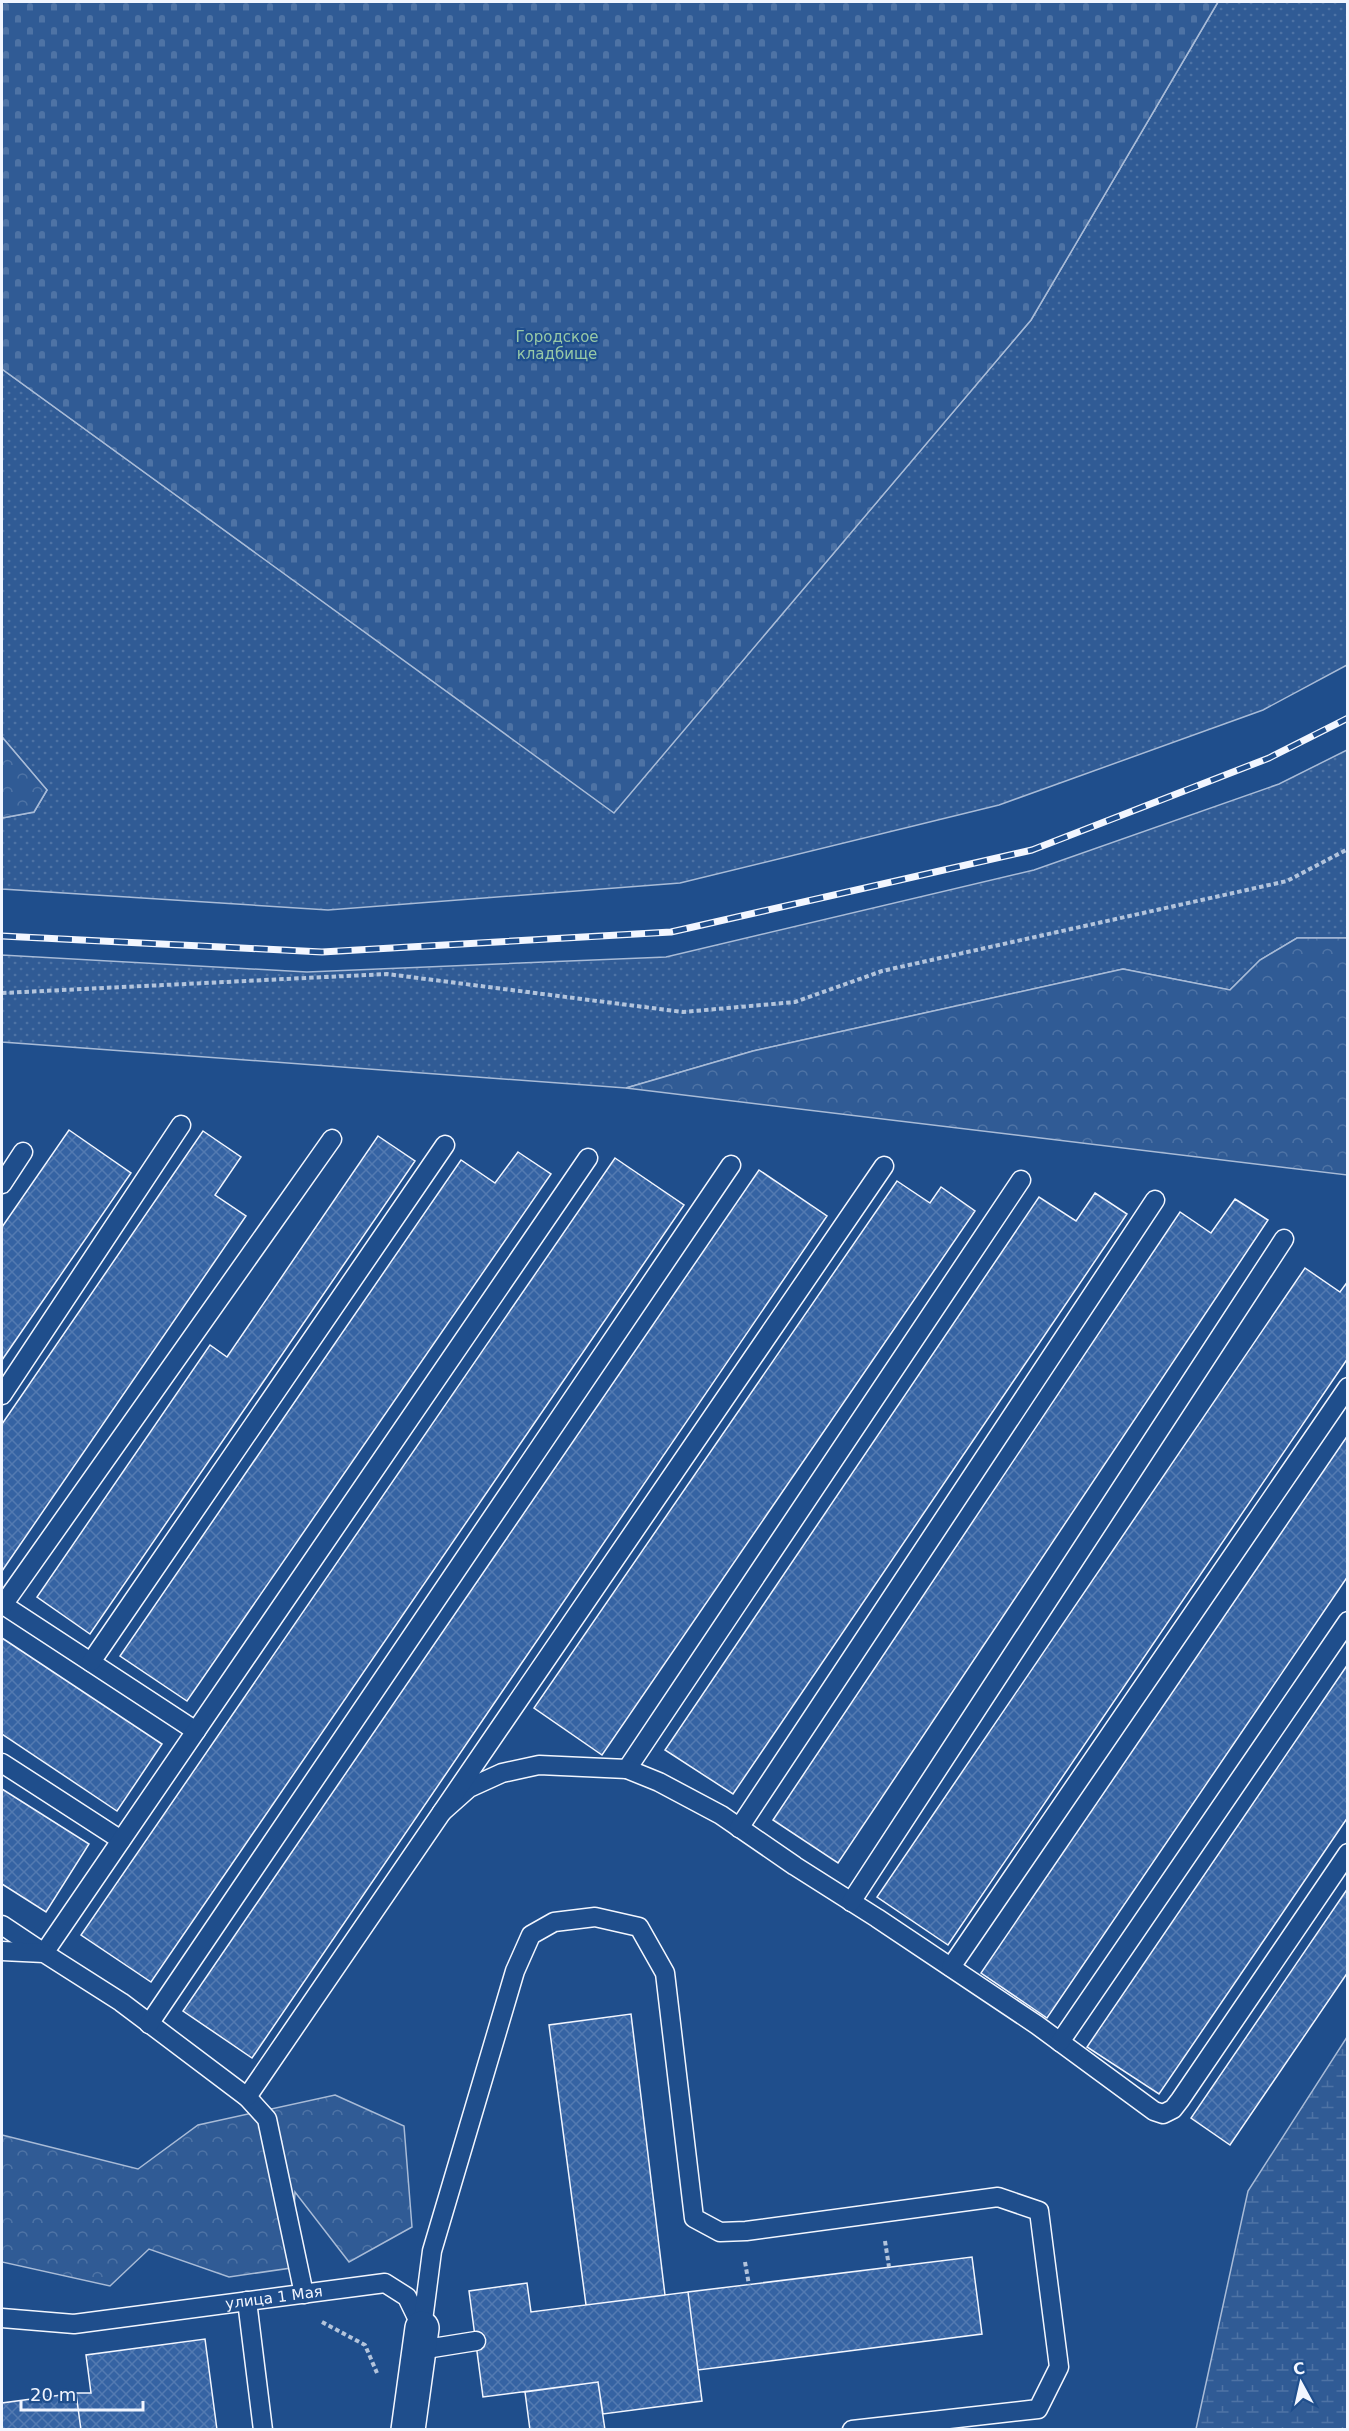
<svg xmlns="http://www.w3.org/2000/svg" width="1349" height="2431" font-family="'DejaVu Sans',sans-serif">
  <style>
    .grass { fill: url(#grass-dots); stroke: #a8bbd7; stroke-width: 1.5 }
    .forest { fill: url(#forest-crowns); stroke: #a8bbd7; stroke-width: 1.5 }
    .wetland { fill: url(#wetland-marsh); stroke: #a8bbd7; stroke-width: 1.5 }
    .cemetery { fill: url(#cemetery-stones); stroke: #a8bbd7; stroke-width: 1.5 }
    .building { fill: url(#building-cross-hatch); stroke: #f2f6ff; stroke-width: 1.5 }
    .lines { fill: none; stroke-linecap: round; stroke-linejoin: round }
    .lane-casing { stroke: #f2f6ff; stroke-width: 21 }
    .street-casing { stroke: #f2f6ff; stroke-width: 36 }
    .path { stroke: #b3c4dc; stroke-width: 4; stroke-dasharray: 4.5 3; stroke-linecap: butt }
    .lane { stroke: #1f4e8c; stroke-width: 18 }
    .street { stroke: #1f4e8c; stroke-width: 33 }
    .rail-casing { stroke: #f2f6ff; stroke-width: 7 }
    .rail { stroke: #1f4e8c; stroke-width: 4.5; stroke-dasharray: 14; stroke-linecap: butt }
    .labels { text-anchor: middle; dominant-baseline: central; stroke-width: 4.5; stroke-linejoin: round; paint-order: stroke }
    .park-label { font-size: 15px; fill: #97c8a6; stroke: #1f4e8c }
    .street-label { font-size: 15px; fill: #f2f6ff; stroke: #1f4e8c }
  </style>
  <defs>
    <pattern id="grass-dots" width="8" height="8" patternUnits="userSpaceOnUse" patternTransform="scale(1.5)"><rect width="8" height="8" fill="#305b95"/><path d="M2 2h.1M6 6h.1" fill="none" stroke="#4e73a5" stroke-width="1.8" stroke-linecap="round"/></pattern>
    <pattern id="forest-crowns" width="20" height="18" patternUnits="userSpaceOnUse" patternTransform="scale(1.5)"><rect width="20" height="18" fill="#305b95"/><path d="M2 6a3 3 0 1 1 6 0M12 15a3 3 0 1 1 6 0" fill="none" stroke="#4e73a5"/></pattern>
    <pattern id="wetland-marsh" width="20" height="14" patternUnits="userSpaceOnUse" patternTransform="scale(1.5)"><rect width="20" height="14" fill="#305b95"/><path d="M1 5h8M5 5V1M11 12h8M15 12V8" fill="none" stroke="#4e73a5"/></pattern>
    <pattern id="cemetery-stones" width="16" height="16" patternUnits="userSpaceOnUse" patternTransform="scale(1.5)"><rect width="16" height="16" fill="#305b95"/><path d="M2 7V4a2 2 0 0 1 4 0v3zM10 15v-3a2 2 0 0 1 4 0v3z" fill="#4e73a5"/></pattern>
    <pattern id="building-cross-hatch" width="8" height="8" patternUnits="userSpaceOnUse" patternTransform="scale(1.5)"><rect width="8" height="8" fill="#3563a3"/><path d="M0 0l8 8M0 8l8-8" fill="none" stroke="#537ab1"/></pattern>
  </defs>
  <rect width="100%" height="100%" fill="#1f4e8c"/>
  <path class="grass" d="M1218,2H1347V665L1263,710L999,805L680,883L328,910L2,889V818L34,812L47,790L2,737V369L614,812L1031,320Z
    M1347,750V938H1297L1260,960L1230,990L1123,969L753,1051L626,1088L2,1042V955L307,972L666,957L1034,870L1279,784Z"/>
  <path class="forest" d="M2,737L47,790L34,812L2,818Z
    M1297,938H1347V1175L626,1088L753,1051L1123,969L1230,990L1260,960Z
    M335,2095L404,2126L412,2227L349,2262L295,2192L291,2268L229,2277L149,2249L110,2286L2,2262V2135L138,2169L198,2125Z"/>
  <path class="wetland" d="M1347,2037V2429H1196L1248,2191Z"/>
  <path class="cemetery" d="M2,2H1218L1031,320L614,813L2,369Z"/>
  <path class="building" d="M69,1130L131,1173L2,1360V1227Z
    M203,1131L241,1157L215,1195L246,1216L2,1571V1424Z
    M378,1136L415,1161L90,1634L37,1597L210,1345L227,1357Z
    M518,1152L551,1174L187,1701L120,1656L461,1160L495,1183Z
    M615,1158L684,1205L151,1982L81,1935Z
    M759,1170L827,1216L252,2058L183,2011Z
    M897,1181L930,1203L941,1187L975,1211L602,1755L534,1708Z
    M1095,1193L1127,1214L733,1794L665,1750L1039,1197L1076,1221Z
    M1235,1199L1268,1220L838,1863L773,1820L1180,1212L1211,1233Z
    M1305,1268L1340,1292L1348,1281V1358L948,1945L877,1897Z
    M1348,1435V1576L1047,2018L981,1973Z
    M2,1638L162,1744L117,1811L2,1734Z
    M1348,1664V1817L1159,2094L1087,2047Z
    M2,1789L89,1844L46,1912L2,1884Z
    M1348,1888V1972L1230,2145L1191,2118Z
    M631,2014L665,2295L586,2305L549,2025Z
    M972,2257L982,2334L698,2370L688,2292Z
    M527,2283L531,2312L688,2292L702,2401L603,2414L598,2382L483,2397L469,2291Z
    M205,2339L217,2430H81L76,2393H91L86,2355Z
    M598,2382L605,2430H530L525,2392Z
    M76,2393L81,2430H2V2403Z"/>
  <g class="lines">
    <g class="lane-casing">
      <g id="lane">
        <path d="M2,1184L23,1152"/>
        <path d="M2,1395L181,1125"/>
        <path d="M2,1604L196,1731"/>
        <path d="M3,1605L332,1139"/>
        <path d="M91,1662L445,1145"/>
        <path d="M2,1763L121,1840"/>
        <path d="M627,1769L1021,1180"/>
        <path d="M442,1812L469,1788L502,1773L539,1765L627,1769L659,1782L721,1815L795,1866L877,1918L1037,2025L1154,2111L1163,2114L1173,2109L1180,2100L1348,1853"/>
        <path d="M739,1828L1155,1200"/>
        <path d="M851,1902L1284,1239"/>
        <path d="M2,1925L44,1953L588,1158"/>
        <path d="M2,1951L44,1953L121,2002L247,2097L267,2119L304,2294"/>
        <path d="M951,1967L1348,1387"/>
        <path d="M149,2024L731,1165"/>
        <path d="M1060,2042L1348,1621"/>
        <path d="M247,2097L884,1166"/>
        <path d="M247,2301L263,2430"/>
        <path id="s1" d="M2,2318L74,2324L385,2283L407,2297L422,2328"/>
        <path d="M422,2328L432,2251L515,1971L531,1935L554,1922L595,1917L639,1927L665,1973L694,2218L720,2232L746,2231L998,2197L1039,2211L1059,2367L1038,2409L852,2430"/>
        <path d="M420,2350L476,2341"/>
      </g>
    </g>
    <g class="street-casing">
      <path id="street" d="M408,2430L422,2328"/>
    </g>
    <path class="path" d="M2,993L387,974L683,1012L795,1002L882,971L1287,881L1348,849
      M885,2241L889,2267
      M745,2262L749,2285
      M322,2322L365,2345L377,2373"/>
    <use href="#lane" class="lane"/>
    <use href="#street" class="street"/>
    <g class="rail-casing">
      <path id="rail" d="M2,936L322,952L671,932L1032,850L1269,758L1348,718"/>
    </g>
    <use href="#rail" class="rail"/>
  </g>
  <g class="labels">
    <g class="park-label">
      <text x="557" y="337">Городское<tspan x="557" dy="17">кладбище</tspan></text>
    </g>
    <g class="street-label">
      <text stroke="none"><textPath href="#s1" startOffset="274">улица 1 Мая</textPath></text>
    </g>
  </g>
  <rect width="1349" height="2431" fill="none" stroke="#f2f6ff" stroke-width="6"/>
  <g transform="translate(1301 2383) rotate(352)" stroke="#1f4e8c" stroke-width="4.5" paint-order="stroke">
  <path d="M0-4.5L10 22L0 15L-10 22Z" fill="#f2f6ff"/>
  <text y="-9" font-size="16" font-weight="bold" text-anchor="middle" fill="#f2f6ff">С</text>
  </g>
  <path d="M21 2401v9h122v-9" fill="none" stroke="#f2f6ff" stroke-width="3"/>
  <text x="30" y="2401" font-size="18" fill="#f2f6ff" stroke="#1f4e8c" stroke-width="4.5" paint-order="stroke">20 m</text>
</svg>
